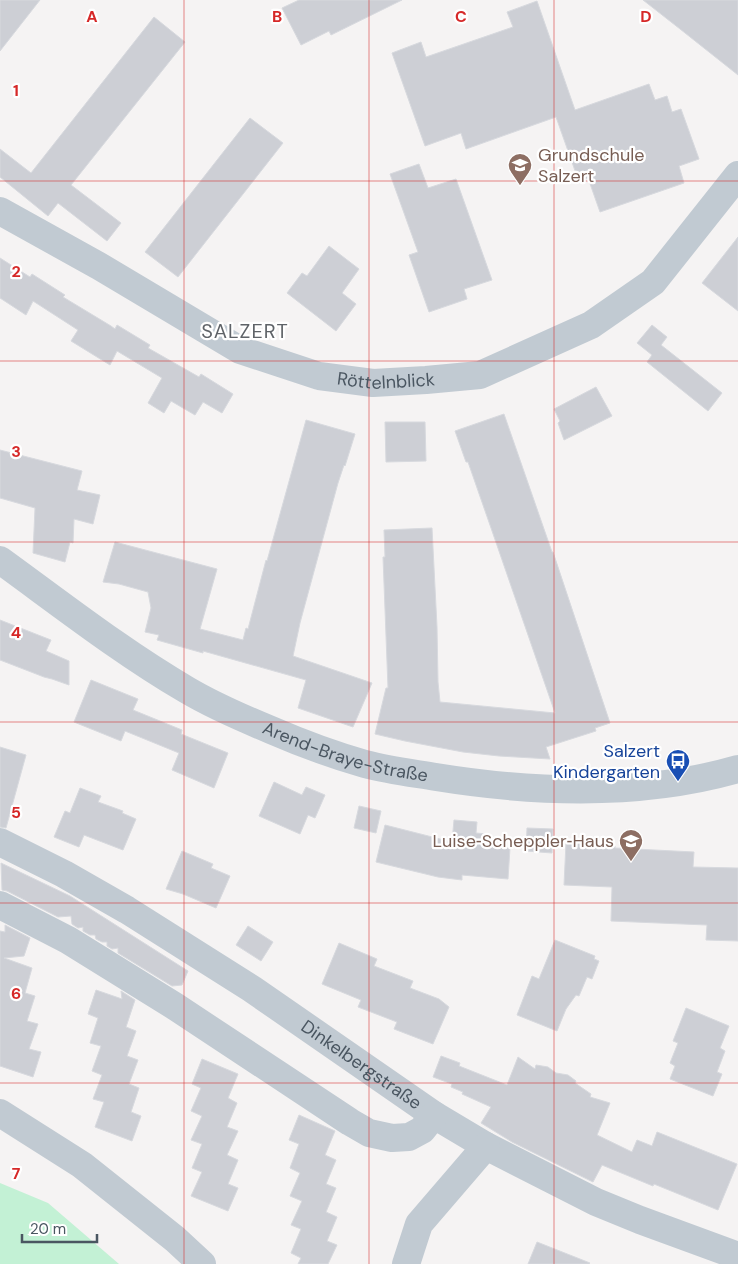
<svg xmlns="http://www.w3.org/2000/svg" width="738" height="1264" font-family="'DM Sans',sans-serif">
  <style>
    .green { fill: #c3f1d5 }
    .building { fill: #cdcfd5; stroke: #d7d9de }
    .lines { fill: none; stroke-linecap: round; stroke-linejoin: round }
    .minor { stroke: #c1cad2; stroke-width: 28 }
    .grid { fill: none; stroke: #d62828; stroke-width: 1; stroke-opacity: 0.55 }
    .labels { text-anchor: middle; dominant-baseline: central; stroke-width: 4.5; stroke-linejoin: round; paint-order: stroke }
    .education-label { font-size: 18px; fill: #785e54; stroke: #fff; text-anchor: start }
    .street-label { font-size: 18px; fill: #4a5661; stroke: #fff }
    .transit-label { font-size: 18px; fill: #164399; stroke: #fff; text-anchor: end }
    .quarter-label { font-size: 20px; letter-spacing: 1px; fill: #5f6368; stroke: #fff }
    .grid-label { font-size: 16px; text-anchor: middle; font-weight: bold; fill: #d62828; stroke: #fff; stroke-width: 4.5; stroke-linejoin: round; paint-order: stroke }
  </style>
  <rect width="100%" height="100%" fill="#f5f3f3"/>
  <path class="green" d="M0,1183L48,1203L119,1264H0Z"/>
  <path class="building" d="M0,0H40L0,51Z
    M299,0H402L331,35L329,31L301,45L282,8Z
    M643,0H738V75L680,29Z
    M537,1L575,110L649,84L655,100L667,96L672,112L681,109L699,159L679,166L684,183L600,212L588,178L579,182L556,117L466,149L461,133L425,146L392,53L421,42L426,57L513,27L507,12Z
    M154,17L185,42L71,185L121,223L107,241L58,203L48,216L0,177V149L31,173Z
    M250,118L283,143L178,277L145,252Z
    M419,164L428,188L456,179L492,280L464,289L467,299L429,312L409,255L418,252L390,174Z
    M738,237V311L702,283Z
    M329,246L359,269L342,293L356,304L336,331L287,293L302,273L307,276Z
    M0,258L30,277L32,274L65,295L63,297L111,326L115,329L117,325L150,345L148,348L199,377L201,374L233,394L222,413L203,402L195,415L171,401L164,413L148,403L162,378L117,351L110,365L71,341L78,330L33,301L26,315L0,298Z
    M652,325L667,337L661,345L722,393L708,411L647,362L652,355L637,343Z
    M596,387L612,416L564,440L558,423L560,421L554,409Z
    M504,414L552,552H553L610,723L595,728L596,731L546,747L550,759L499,756L463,752L405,741L375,734L386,688H388L383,557H385L384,530L432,528L437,627L438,682L440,702L555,713L491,528L468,462H466L455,431Z
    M306,420L355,434L345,466L344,465L338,483L300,623L293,656L372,683L353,727L298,708L306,680L203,651V653L157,640L159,635L145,632L151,608L148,592L119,584L103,582L115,542L217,569L200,629L243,640L246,628L248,629L266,560L267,561Z
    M385,422H425L426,461L386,462Z
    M0,450L82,471L77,490L100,495L93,524L74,519L73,543L70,542L65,562L33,553L35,508L0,498Z
    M0,620L51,640L46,651L69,661V685L52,679L44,677L0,660Z
    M91,680L138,699L133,710L182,730L181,734L228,753L214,788L172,770L179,753L125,731L121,741L74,722Z
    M0,747L26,755L6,828L0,827Z
    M274,782L302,795L306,787L325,795L315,818L308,815L300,834L259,816Z
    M80,788L101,796L98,802L123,811L122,813L136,819L123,850L84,835L79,847L54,837L65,811L70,813Z
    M359,806L381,811L376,833L354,828Z
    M454,820L477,822L476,833L486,834L485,846L510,848L508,879L462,875V880L438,877L376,862L385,825L452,842Z
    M527,828L553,829L552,853L526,851Z
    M566,843L615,846V848L694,852L693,867L738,868V941L706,940L707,925L611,921L612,887L564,885Z
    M182,851L213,864L211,868L230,876L216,908L183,894L166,889Z
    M1,863L70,896L188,971L182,985L172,986L118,953V948L112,949L107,946V942H102L96,939L95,935H90L83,931V927L78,928L72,924L71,916L58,917L7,891L2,890Z
    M5,925L30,938L24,956L4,958L32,968L25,993L35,996L27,1021L38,1024L29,1049L41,1052L33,1077L0,1066V931L5,932Z
    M248,926L273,942L261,961L236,945Z
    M555,940L595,956L594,959L599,961L592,979L587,977L579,996L576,995L566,1009L557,1031L517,1015L532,976L539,979Z
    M339,943L377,959L374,966L413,981L410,988L439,999L449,1007L433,1044L394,1029L397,1022L358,1007L361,1000L322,984Z
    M96,990L122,999L121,991L135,1000L126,1027L136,1031L127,1056L138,1060L129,1084L139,1088L131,1112L141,1116L132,1141L95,1127L104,1102L93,1099L102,1075L92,1071L101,1046L90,1043L98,1018L88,1014Z
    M686,1008L729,1026L720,1048L725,1051L717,1072L722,1074L713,1096L670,1079L675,1066L670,1063L678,1043L673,1041Z
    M441,1056L460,1063L459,1066L507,1085L518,1057L535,1069L536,1065L548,1067L556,1073L568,1075L576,1081L575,1083L591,1094L590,1097L610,1103L597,1135L632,1152L637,1140L652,1146L657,1132L737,1164L718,1210L654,1184L653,1186L602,1165L593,1182L512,1142L481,1123L491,1107L462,1094L463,1092L451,1087L452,1084L433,1077Z
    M202,1059L238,1074L228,1098L237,1103L227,1127L238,1131L227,1155L238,1160L228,1184L238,1188L228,1211L191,1196L202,1172L192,1168L202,1144L191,1140L202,1116L191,1111L201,1088L192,1084Z
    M299,1115L335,1131L325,1155L336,1160L326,1184L336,1188L326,1212L337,1217L327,1241L337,1245L328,1264H298L301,1258L291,1253L301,1229L291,1225L302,1201L290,1196L300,1173L290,1168L299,1144L289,1140Z
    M537,1242L590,1263L589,1264H528Z"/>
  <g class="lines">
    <g class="minor">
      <path id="s1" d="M0,211L99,266L240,350L319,376L373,383L426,380L480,375L591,325L653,282L738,175"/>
      <path id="s2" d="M0,560C62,605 122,652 187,690C214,706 242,718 271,730C301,743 333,755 365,764C388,770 412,773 436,777C535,793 641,797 738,769"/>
      <path id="s3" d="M0,842L64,874L127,910L252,989L434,1115L486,1146L596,1202L640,1220L738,1256"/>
      <path d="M0,905L68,940L176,1007L350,1122L369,1133L392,1138L409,1137L422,1130L434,1115"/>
      <path d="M0,1113L82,1165L175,1239L202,1264"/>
      <path d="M406,1264L419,1224L486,1146"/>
    </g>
  </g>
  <path class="grid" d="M184,0V1264M369,0V1264M554,0V1264M0,181H738M0,361H738M0,542H738M0,722H738M0,903H738M0,1083H738"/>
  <defs>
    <g id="school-pin" transform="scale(1.25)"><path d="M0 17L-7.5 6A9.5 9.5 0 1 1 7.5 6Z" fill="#8d6e63" stroke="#fff"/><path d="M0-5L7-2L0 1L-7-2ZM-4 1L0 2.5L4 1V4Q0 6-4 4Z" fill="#fff"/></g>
    <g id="bus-pin" transform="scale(1.25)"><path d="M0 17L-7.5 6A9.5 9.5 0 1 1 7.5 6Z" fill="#1a4fb4" stroke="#fff"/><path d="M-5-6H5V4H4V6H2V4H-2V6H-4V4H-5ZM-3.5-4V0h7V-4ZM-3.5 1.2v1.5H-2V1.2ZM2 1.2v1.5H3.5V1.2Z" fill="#fff"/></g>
  </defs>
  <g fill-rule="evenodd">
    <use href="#school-pin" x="520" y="165"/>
    <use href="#bus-pin" x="678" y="761"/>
    <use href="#school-pin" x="631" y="841"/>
  </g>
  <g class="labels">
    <g class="education-label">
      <text x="538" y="155">Grundschule<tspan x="538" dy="21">Salzert</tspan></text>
      <text x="614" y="841" text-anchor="end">Luise‑Scheppler‑Haus</text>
    </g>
    <g class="street-label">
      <text stroke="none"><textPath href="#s1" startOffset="428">Röttelnblick</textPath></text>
      <text stroke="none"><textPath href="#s2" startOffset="399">Arend-Braye-Straße</textPath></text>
      <text stroke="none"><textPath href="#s3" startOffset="425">Dinkelbergstraße</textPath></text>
    </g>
    <g class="transit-label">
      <text x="660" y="751">Salzert<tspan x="660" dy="21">Kindergarten</tspan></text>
    </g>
    <g class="quarter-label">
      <text x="245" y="331">SALZERT</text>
    </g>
  </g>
  <g class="grid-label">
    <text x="92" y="22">A</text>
    <text x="277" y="22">B</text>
    <text x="461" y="22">C</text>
    <text x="646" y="22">D</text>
    <text x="16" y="96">1</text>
    <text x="16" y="277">2</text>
    <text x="16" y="457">3</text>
    <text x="16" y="638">4</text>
    <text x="16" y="818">5</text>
    <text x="16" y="999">6</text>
    <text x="16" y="1179">7</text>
  </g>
  <path d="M22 1234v8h75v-8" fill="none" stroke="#4a5661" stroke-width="2.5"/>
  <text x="30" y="1234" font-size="15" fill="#4a5661" stroke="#ffffff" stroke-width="4" paint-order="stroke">20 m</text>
</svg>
